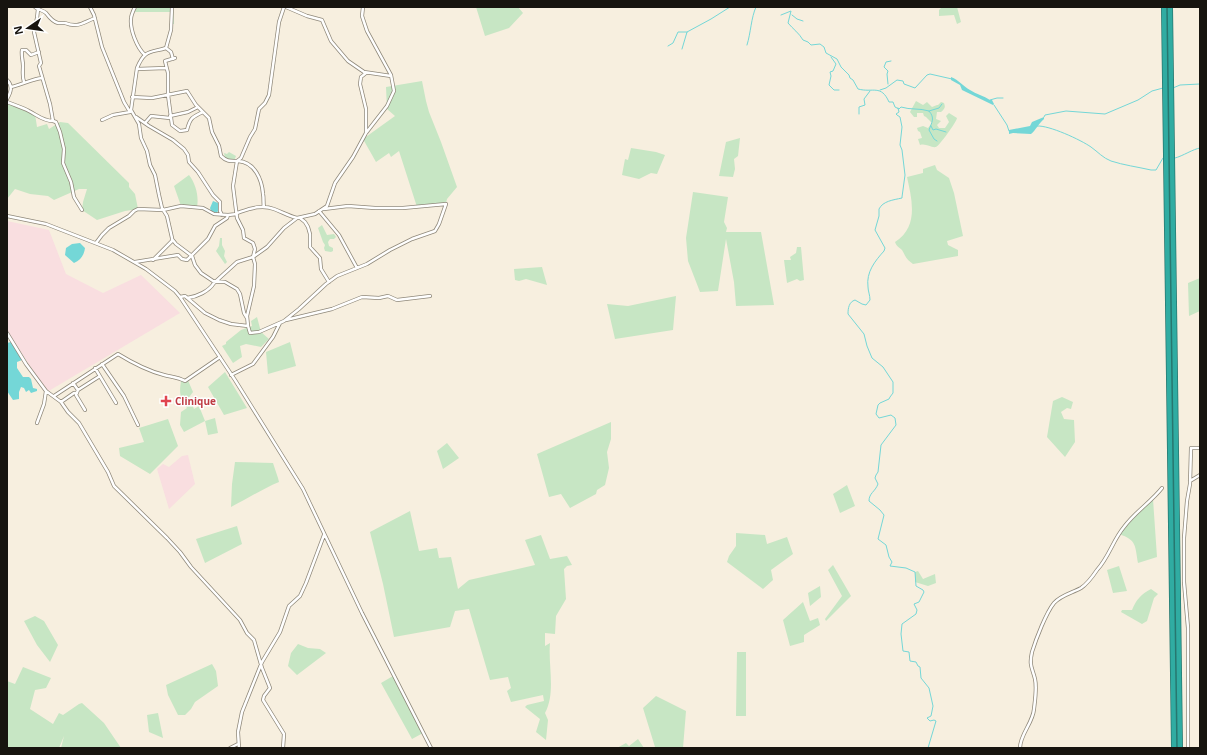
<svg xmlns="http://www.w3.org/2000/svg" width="1207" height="755" font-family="'Open Sans',sans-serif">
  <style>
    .education { fill: #f9dee0 }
    .green { fill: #c7e6c4 }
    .water { fill: #74d7d7 }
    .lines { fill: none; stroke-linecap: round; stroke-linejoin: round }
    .stream { stroke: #74d7d7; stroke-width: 1 }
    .street-casing { stroke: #8f887a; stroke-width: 4 }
    .highway-casing { stroke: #27776f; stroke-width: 6 }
    .street { stroke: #fff; stroke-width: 2.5 }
    .highway { stroke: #30aca2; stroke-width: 4.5 }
    .health-dot { fill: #e0444e; stroke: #fff; stroke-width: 1.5 }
    .labels { text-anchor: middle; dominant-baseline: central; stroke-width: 3; stroke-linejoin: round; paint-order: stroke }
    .health-label { font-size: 10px; font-weight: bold; fill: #be3a42; stroke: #fff; text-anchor: start }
  </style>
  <rect width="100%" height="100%" fill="#f7efdf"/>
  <path class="education" d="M7,221L49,230L66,274L103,293L141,275L180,313L47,392L7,331Z
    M188,455L195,484L169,509L157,469L163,464L169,467L182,456Z"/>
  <path class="green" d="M137,7H173L174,24H171L170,12H135Z
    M476,7H518L523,13L509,28L485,36Z
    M942,7H957L961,22L957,24L954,15L939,16V10Z
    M422,81L426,101L429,112L441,142L457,187L447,199L446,203L417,207L399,151L391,157L389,153L376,162L363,139L395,116L387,109L386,87Z
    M916,101L923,105L927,102L932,107L937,105H938L941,102L944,103C946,108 944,109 941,112H937L936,119L941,121L937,125L939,128H945L949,122L946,116L949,113L957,118C956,123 939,146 936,147C931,148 926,143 920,145L918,139L922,138L920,132L918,131L917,128L923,126L928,128L932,123L926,117L924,116L923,113H917V117H914L910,112Z
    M7,102L30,111L35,114L37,127L47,124L49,129L60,122L68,123L129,183V187L135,194L138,209L125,211L97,220L82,210L83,202L87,189H79L54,200L48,196L30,194L15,189L7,199Z
    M740,138L738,156L734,159L735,169L733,177L719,176L726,142Z
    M631,148L656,152L665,155L657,174L651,173L639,179L622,175L625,159L628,160Z
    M229,152L236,156L234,161H231L225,158L224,153L227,154Z
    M935,165L937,170L949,178L954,193L963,236L947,241L948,245L958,250V256L913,264C906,259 906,257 902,250C899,247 897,247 895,242C919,227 912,200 907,177L923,173V169Z
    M189,175C196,184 199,197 197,207L181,206L174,186Z
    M693,192L728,197L724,222L727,228L726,232H761L774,305L736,306L734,282L726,239L718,291L700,292L688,261L686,238Z
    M322,225L327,235L334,234L336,237L334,239H330L328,242L329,246L333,248V251L331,252L325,251L324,248L325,245L323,242L318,228Z
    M220,238H222V245L225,251L224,256L227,262L225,264L216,251L219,246Z
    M797,247H801L804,280L800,281L797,279L787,283L784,260H791L790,257L796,253Z
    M542,267L547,285L526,279L519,281L515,280L514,269Z
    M1200,278V311L1189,316L1188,283Z
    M676,296L673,330L615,339L607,304L628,306Z
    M257,317L261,332L269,339L261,347L246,344L240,346L242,357L233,363L222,346L226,344V342L241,330L252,326L251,321Z
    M290,342L296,366L268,374L266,352Z
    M225,372L247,408L224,415L208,387Z
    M187,378L193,392L187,400L189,404H192L194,409L199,406L205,421L215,418L218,433L208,435L205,421L184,432L180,425L181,412L187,408C180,397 179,394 181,381Z
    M1062,397L1073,402L1071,409L1067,408L1061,412L1064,419L1074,420L1075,442L1065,457L1047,437L1053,401Z
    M168,419L178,446L150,474L120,456L119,448L144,442L139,428Z
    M611,422V439L607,452L609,468L605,485L597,490L596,494L570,508L561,494L549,497L537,454Z
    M447,443L459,458L443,469L437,451Z
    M235,462L273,463L278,478L279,482C262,489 247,499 231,507L232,484Z
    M847,485L855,506L840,513L833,494Z
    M1153,499L1157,557L1138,563C1135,546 1137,540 1119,534L1125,525Z
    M410,511L419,551L437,548L439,558L451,557L458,589L469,580L535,565L525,540L541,535L550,559L567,556L572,565L567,566L564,569L566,599L556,616L555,634L545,633V646L550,643C548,666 556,692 545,713L548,720L546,740L536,732L540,719L525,707L527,705L544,701L543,695L511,702L507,691L511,688L508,677L490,680L469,609L455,611L450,627L394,637L383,584L370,532Z
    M237,526L242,544L205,563L196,539Z
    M736,533L765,535L767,544L787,537L793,554L771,570L773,580L763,589L727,562L729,556L736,546Z
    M833,565L851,596L826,621L825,619L842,596L828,570Z
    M1119,566L1127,591L1113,593L1107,570Z
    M918,571L923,579L935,574L936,583L928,586L915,582V572Z
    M820,586L821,597L810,606L808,593Z
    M1151,589L1158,594L1154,598L1147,621L1142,624L1121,612L1122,610H1132C1136,600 1141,594 1151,589Z
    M803,602L810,621L818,618L820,625L804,635V642L790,646L783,620Z
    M35,616L44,621L58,645L50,662L37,645L24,621Z
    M298,644L308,648L320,649L326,653L297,675L288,666L291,653Z
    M737,652H746V716H736Z
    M212,664L216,671L218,686L195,702L191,709L185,715H178L168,695L166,685Z
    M23,667L51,678L46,688L35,690L30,709L53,724L59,713L63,715L79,704L82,703L104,723L121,748H61L64,736L59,748H7V681L15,684Z
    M393,676L423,733L412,739L381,683Z
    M656,696L686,711L683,748L655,747L643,708Z
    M158,713L163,738L149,732L147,715Z
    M638,739L644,748H617L626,743L629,746Z"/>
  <path class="water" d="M951,77C959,80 963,86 970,90C976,94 984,96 990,100H992L994,104L993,105L962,90L960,85L951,80Z
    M1044,117V119C1038,124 1036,130 1031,134L1013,133L1009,134V130L1030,126L1032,122Z
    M213,201L218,203L220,206L217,213L211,211L210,208Z
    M80,243L85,248C84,255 81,260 74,263L65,255L66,248L72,244Z
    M11,342L15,345L22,360L17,362V368L23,377H29L31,379L33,388L37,389V391L31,393L29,390L26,392L24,388L21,387L19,392V399L13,400L7,391V343Z"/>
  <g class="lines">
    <path class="stream" d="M781,15L791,11L788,23C793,29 799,33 803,40L808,42L811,45L820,44L824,47L826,53L837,59L841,67L849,75L850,78L853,80L858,89C873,93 881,84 889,102H893L895,107L899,109L901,107C910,110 920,108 929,111C935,118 932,122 929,130L934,139L937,141
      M792,15L797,19L803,21
      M747,45C751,32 751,18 756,7
      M668,46L673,43L678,32H687
      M682,49L687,32L711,19L730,7
      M831,57L836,64L833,71L830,72L831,76L829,85L834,90H839
      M888,84L887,74L888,71L884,67L886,62L891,61
      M1173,88L1180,85L1200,84
      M880,90L886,88L897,80L903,81L904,84L915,88L927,75L930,74L952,79
      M990,100L997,98H1003
      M994,105L1007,125L1009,131
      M898,108L899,112L896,114L897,115L900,117L902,127L900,145L902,150L905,175L902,197V198C893,200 883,201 879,209V216L875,230L885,248L884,251C875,261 866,272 868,287C868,291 870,295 870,300L866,305L862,304L855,300C849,302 848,308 848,314L864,334L867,346L872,358L883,367L893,382V393L890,397L889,399L880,403L878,405L876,414L879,418L891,415L895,418L896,425L881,445L878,472L876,475L875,478L878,484C875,492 869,493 869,501L880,510L884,515L878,539L886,545L889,557L892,562L890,566L906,568L915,572L916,586L923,590L924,592L919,602L914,604L917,610L916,614L902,624L901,634L903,651L909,652L910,661L916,662L918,666L920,667L921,678L929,688L933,706L931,716L927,718L930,721L934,720L936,721L928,748
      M929,111L939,108L942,104
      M859,114V107L865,105L864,99L870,91
      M1044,117L1045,115L1066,111L1105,114L1138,100L1152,91L1163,88
      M931,126L933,130L936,129L946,132
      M1037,126C1049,125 1081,140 1091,147C1098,152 1103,158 1111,161C1123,165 1138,167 1151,170H1156L1163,158
      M1175,158C1183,156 1193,149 1200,148"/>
    <g class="street-casing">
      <path id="street" d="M35,7C38,10 43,10 46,13C49,17 53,22 58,23C60,23 63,23 65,23C78,28 82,23 95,18
        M90,7L94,15L102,47L124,102L130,112
        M135,7C133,11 131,15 131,19C130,30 137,48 145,55
        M286,7L307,16L322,20L331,41L348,61L364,72L391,76
        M38,9L37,18L34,32L41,63L39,66L50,104L53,121L56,122L60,132L64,149L63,163L71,182L74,197L82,210
        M166,48L171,52L173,59
        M175,58L165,61L168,73V95L172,125L180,131L187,130C190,118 192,117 203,112
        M137,69L166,68
        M7,80C13,86 11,92 7,99
        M24,82C22,76 23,72 23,66C23,60 21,56 22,50H26L31,55L39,52
        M11,87C22,85 31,79 42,78
        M132,97L152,98L187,91L196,105L209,118L212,132L219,146L221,156C227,162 231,161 238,161C255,162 262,180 263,194C264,198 263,203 264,207
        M7,102C14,105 22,107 29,111C37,115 43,121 53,121
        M170,116L188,112L198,107
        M136,117L149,126L173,140L184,149L188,155L189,162L198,172L213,195L220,202V211L222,215
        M102,120L113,115L130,112
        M145,123L151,116L170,118
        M366,133V109L360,84L361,77L366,73
        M319,211L339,235L357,268
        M237,213C249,209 261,204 274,209C282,212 289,216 297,218
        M7,216L46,224L113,250L146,269L175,291L180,297L235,380L303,489L362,613L431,748
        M300,218L305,222L308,227L310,234V247L320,258L321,269L329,282
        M172,239L176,244L192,256L195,265L201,273L213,281L225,282L237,289L240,294L244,313L247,318
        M96,243L102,235L109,228L129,216L134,211L138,209L163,210L181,206L203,208L214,214L228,215L237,214
        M153,260L172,241V238L167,216L162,208L159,195L155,175L150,165L147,151L141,138L139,124L131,110L137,68C145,49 150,53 166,48L171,30L172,7
        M135,262L178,255L182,259L187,260L208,239L215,226L227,218L228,215
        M180,297L185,296L205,313L219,320L231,324L248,326L250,333L259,332L284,321L299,309L326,284L337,276L367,264L390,250L412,239L435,231L439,224L446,204L403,208H375L348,206L324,209
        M187,298C197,297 209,291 214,283L237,262L253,257L267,247L284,228L297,218L315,214L327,206L335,183L353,157L366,133L387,106L394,91L391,75L367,31L362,16L363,7
        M286,320L332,309L362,297L379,298L388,296L397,300L430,296
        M248,326L247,316L254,286L255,264L253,257L255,249L253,243L244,238L243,230L237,218L233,186L237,161L241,158L250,137L255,129L259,109L265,103L269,95L279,22L284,7
        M7,333L26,364L46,391L61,402L68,412L79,423L108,472L114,486L167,538L180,552L191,567L240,620L247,633L254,640L262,668L270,688L264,696L263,700L284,734L283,748
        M102,364L124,396L138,425
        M95,368L116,403
        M231,375L253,364L273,337L280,323
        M73,383L78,390L100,376
        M78,390L76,395L85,410
        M54,396L118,354C131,362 148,371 164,375C172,377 178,377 185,381L220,357
        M61,402L74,393H77
        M37,423L44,404L46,391
        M1190,481L1200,475
        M230,748L238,744
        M239,748L238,732L242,712L262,662L280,632L289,606L300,596L306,583L324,535
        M1020,748C1020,734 1033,723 1034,709C1035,700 1037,688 1035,679C1032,667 1029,666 1032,652C1036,639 1046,613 1054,603C1061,595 1072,593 1081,588C1087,584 1093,576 1097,570C1109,557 1113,540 1124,527C1135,512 1151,502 1162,488
        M1188,748V628L1184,582V538L1187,501L1190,484L1191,448H1200"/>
    </g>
    <g class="highway-casing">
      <path id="highway" d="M1164,7L1174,748
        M1170,7L1180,748"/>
    </g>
    <use href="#street" class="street"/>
    <use href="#highway" class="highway"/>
  </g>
  <path class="health-dot" d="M164 395h4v4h4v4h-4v4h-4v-4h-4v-4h4z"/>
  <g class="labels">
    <g class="health-label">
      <text x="175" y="401">Clinique</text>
    </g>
  </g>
  <rect width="1207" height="755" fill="none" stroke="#17140f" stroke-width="16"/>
  <g transform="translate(28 28) rotate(257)" stroke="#ffffff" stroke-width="3" paint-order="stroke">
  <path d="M0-3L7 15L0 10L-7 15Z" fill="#17140f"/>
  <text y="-6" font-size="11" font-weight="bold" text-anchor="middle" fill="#17140f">N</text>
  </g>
</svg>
